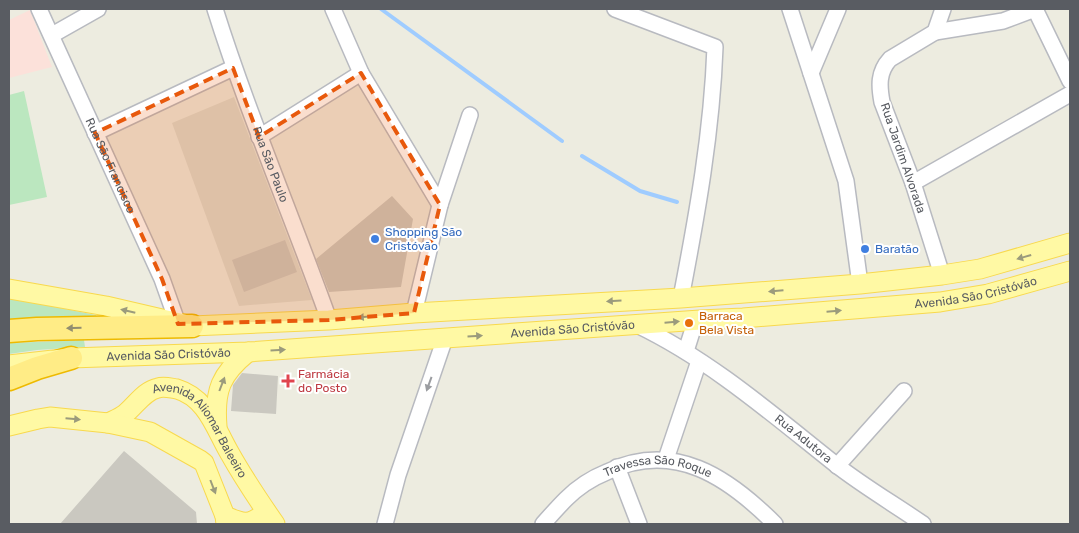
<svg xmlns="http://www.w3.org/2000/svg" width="1079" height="533" font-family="Rubik,sans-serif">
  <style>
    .education { fill: #dddbcf }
    .medical { fill: #fce1da }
    .green { fill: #bbe7bf }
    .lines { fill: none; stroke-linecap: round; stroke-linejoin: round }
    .stream { stroke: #9fccff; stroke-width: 4 }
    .building { fill: #cac8c0 }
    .minor-casing { stroke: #b8bac0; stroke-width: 18 }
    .major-casing { stroke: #f8d94e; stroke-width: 21 }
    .highway-casing { stroke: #eeba00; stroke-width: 25 }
    .minor { stroke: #fff; stroke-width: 15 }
    .major { stroke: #fff9a4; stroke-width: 19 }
    .highway { stroke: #ffec86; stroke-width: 22 }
    .oneway { fill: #9b9b7c }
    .oneway2 { fill: #938e6f }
    .oneway3 { fill: #9b9da1 }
    .marked { fill: #e8590c; fill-opacity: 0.2; stroke: #e8590c; stroke-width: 4; stroke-dasharray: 10 6; stroke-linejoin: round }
    .shop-dot { fill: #3f7fe0; stroke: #fff; stroke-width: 2 }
    .food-dot { fill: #e8710a; stroke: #fff; stroke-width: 2 }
    .health-dot { fill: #e0444e; stroke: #fff; stroke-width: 2 }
    .labels { text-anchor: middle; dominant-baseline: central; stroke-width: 4; stroke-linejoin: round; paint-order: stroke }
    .street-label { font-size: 12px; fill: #595c62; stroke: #fff }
    .shop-label { font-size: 12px; fill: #366cbe; stroke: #fff; text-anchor: start }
    .food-label { font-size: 12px; fill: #c56008; stroke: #fff; text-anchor: start }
    .health-label { font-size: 12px; fill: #be3a42; stroke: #fff; text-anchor: start }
  </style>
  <rect width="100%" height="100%" fill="#edece0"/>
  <path class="education" d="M234,97L312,300L239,306L172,123Z"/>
  <path class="medical" d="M30,10L52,67L9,78V20Z"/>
  <path class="green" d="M24,91L47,197L9,205V95Z
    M9,298L96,315V318L9,321Z
    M84,340L85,347L37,350L9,354V343Z"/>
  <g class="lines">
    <path class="stream" d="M381,9L562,141
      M582,156L640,191L677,202"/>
  </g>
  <path class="building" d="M392,196L413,219L401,287L329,292L316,259Z
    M285,240L297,272L244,292L232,260Z
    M242,373L278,376L276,414L231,411L233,385Z
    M124,451L196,512L197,524H60Z"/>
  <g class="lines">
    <g class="minor-casing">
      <g id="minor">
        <path id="s1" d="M39,9L162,279L178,324"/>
        <path id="s2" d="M215,9C248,114 292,216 329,320"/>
        <path d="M333,9L361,73L440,205"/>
        <path d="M615,9L715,47C712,132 697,215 681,298"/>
        <path d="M790,9L846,181L860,284"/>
        <path d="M1035,9L1070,81"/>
        <path d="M935,32L1003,21L1035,9"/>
        <path d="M52,35L98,9"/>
        <path d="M811,73L838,9"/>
        <path d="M95,133L233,68"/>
        <path d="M259,137L361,73"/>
        <path d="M913,183L1070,94"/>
        <path d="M942,275L913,183L882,102C879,86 878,72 890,59L935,32L943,9"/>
        <path d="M414,313L440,205L470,115"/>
        <path id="s3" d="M637,325C710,360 772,414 835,464C863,486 894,504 923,524"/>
        <path d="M686,351L692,332L700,320"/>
        <path d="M666,459L699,361"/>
        <path d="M837,466L904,391"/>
        <path d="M617,467L639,524"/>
        <path d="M385,524L398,475L445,338"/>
        <path id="s4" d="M543,524C550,516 558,507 566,499C577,488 592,478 607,472C674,440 728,477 775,524"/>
      </g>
    </g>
    <g class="major-casing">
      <g id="major">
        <path d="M9,289L106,306L192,326L329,320L414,313L681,298L860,284L942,275L980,269L1070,243"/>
        <path id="s5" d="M9,365L71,358L248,352L700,320L743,318L940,302L988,294L1070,271"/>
        <path id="s6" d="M108,423C114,420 120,418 125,414C136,405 144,391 158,388C164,386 170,388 177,389C207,398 215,428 229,452C243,477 259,501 275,524"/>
        <path d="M9,426L38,419L50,417L108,423L150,432L200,460L204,463L225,516L226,524"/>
        <path d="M217,426C214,390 221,374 248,352"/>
        <path d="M225,516C244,524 249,526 266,512"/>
      </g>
    </g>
    <g class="highway-casing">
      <path id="highway" d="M9,331L37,329L192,326
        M9,379L37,368L71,358"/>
    </g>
    <use href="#minor" class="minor"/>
    <use href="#major" class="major"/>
    <use href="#highway" class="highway"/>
  </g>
  <defs><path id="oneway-solid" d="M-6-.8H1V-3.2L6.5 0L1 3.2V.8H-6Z" transform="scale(1.25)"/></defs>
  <g class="oneway">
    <use href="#oneway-solid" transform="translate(1024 257) rotate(164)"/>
    <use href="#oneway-solid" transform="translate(776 291) rotate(175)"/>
    <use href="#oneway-solid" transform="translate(614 301) rotate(177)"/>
    <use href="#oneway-solid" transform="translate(128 311) rotate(-167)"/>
    <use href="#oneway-solid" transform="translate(834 311) rotate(-5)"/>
    <use href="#oneway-solid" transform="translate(365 317) rotate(175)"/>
    <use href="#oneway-solid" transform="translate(672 322) rotate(-5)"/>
    <use href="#oneway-solid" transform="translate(475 336) rotate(-4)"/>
    <use href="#oneway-solid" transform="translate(278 350) rotate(-4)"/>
    <use href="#oneway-solid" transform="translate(222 384) rotate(-69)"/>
    <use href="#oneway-solid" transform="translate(73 419) rotate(5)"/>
    <use href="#oneway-solid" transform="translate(213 487) rotate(69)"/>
  </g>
  <use class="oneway2" href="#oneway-solid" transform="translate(74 328) rotate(179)"/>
  <use class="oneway3" href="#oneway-solid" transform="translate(429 384) rotate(110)"/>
  <path class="marked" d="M233,68L259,137L361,73L440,205L414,313L329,320L178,324L162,279L95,133Z"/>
  <g class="shop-dot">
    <circle cx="375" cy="239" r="5"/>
    <circle cx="865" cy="249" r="5"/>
  </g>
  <circle class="food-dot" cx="689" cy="323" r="5"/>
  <path class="health-dot" d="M285.5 373.5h5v5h5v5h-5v5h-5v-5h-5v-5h5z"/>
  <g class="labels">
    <g class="street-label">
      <text transform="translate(903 158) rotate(71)">Rua Jardim Alvorada</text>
      <text stroke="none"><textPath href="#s2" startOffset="165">Rua São Paulo</textPath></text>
      <text stroke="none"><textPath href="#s1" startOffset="172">Rua São Francisco</textPath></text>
      <text stroke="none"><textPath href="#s5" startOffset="970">Avenida São Cristóvão</textPath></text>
      <text stroke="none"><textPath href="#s5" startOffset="565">Avenida São Cristóvão</textPath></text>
      <text stroke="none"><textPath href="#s5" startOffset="160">Avenida São Cristóvão</textPath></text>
      <text stroke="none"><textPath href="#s6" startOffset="125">Avenida Aliomar Baleeiro</textPath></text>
      <text stroke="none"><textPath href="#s3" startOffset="202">Rua Adutora</textPath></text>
      <text stroke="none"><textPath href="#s4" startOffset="136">Travessa São Roque</textPath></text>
    </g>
    <g class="shop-label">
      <text x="385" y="232">Shopping São<tspan x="385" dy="14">Cristóvão</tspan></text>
      <text x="875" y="249">Baratão</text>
    </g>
    <g class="food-label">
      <text x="699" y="316">Barraca<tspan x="699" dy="14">Bela Vista</tspan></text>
    </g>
    <g class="health-label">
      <text x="298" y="374">Farmácia<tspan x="298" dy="14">do Posto</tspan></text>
    </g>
  </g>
  <rect width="1079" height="533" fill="none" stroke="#595c62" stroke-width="20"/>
</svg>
